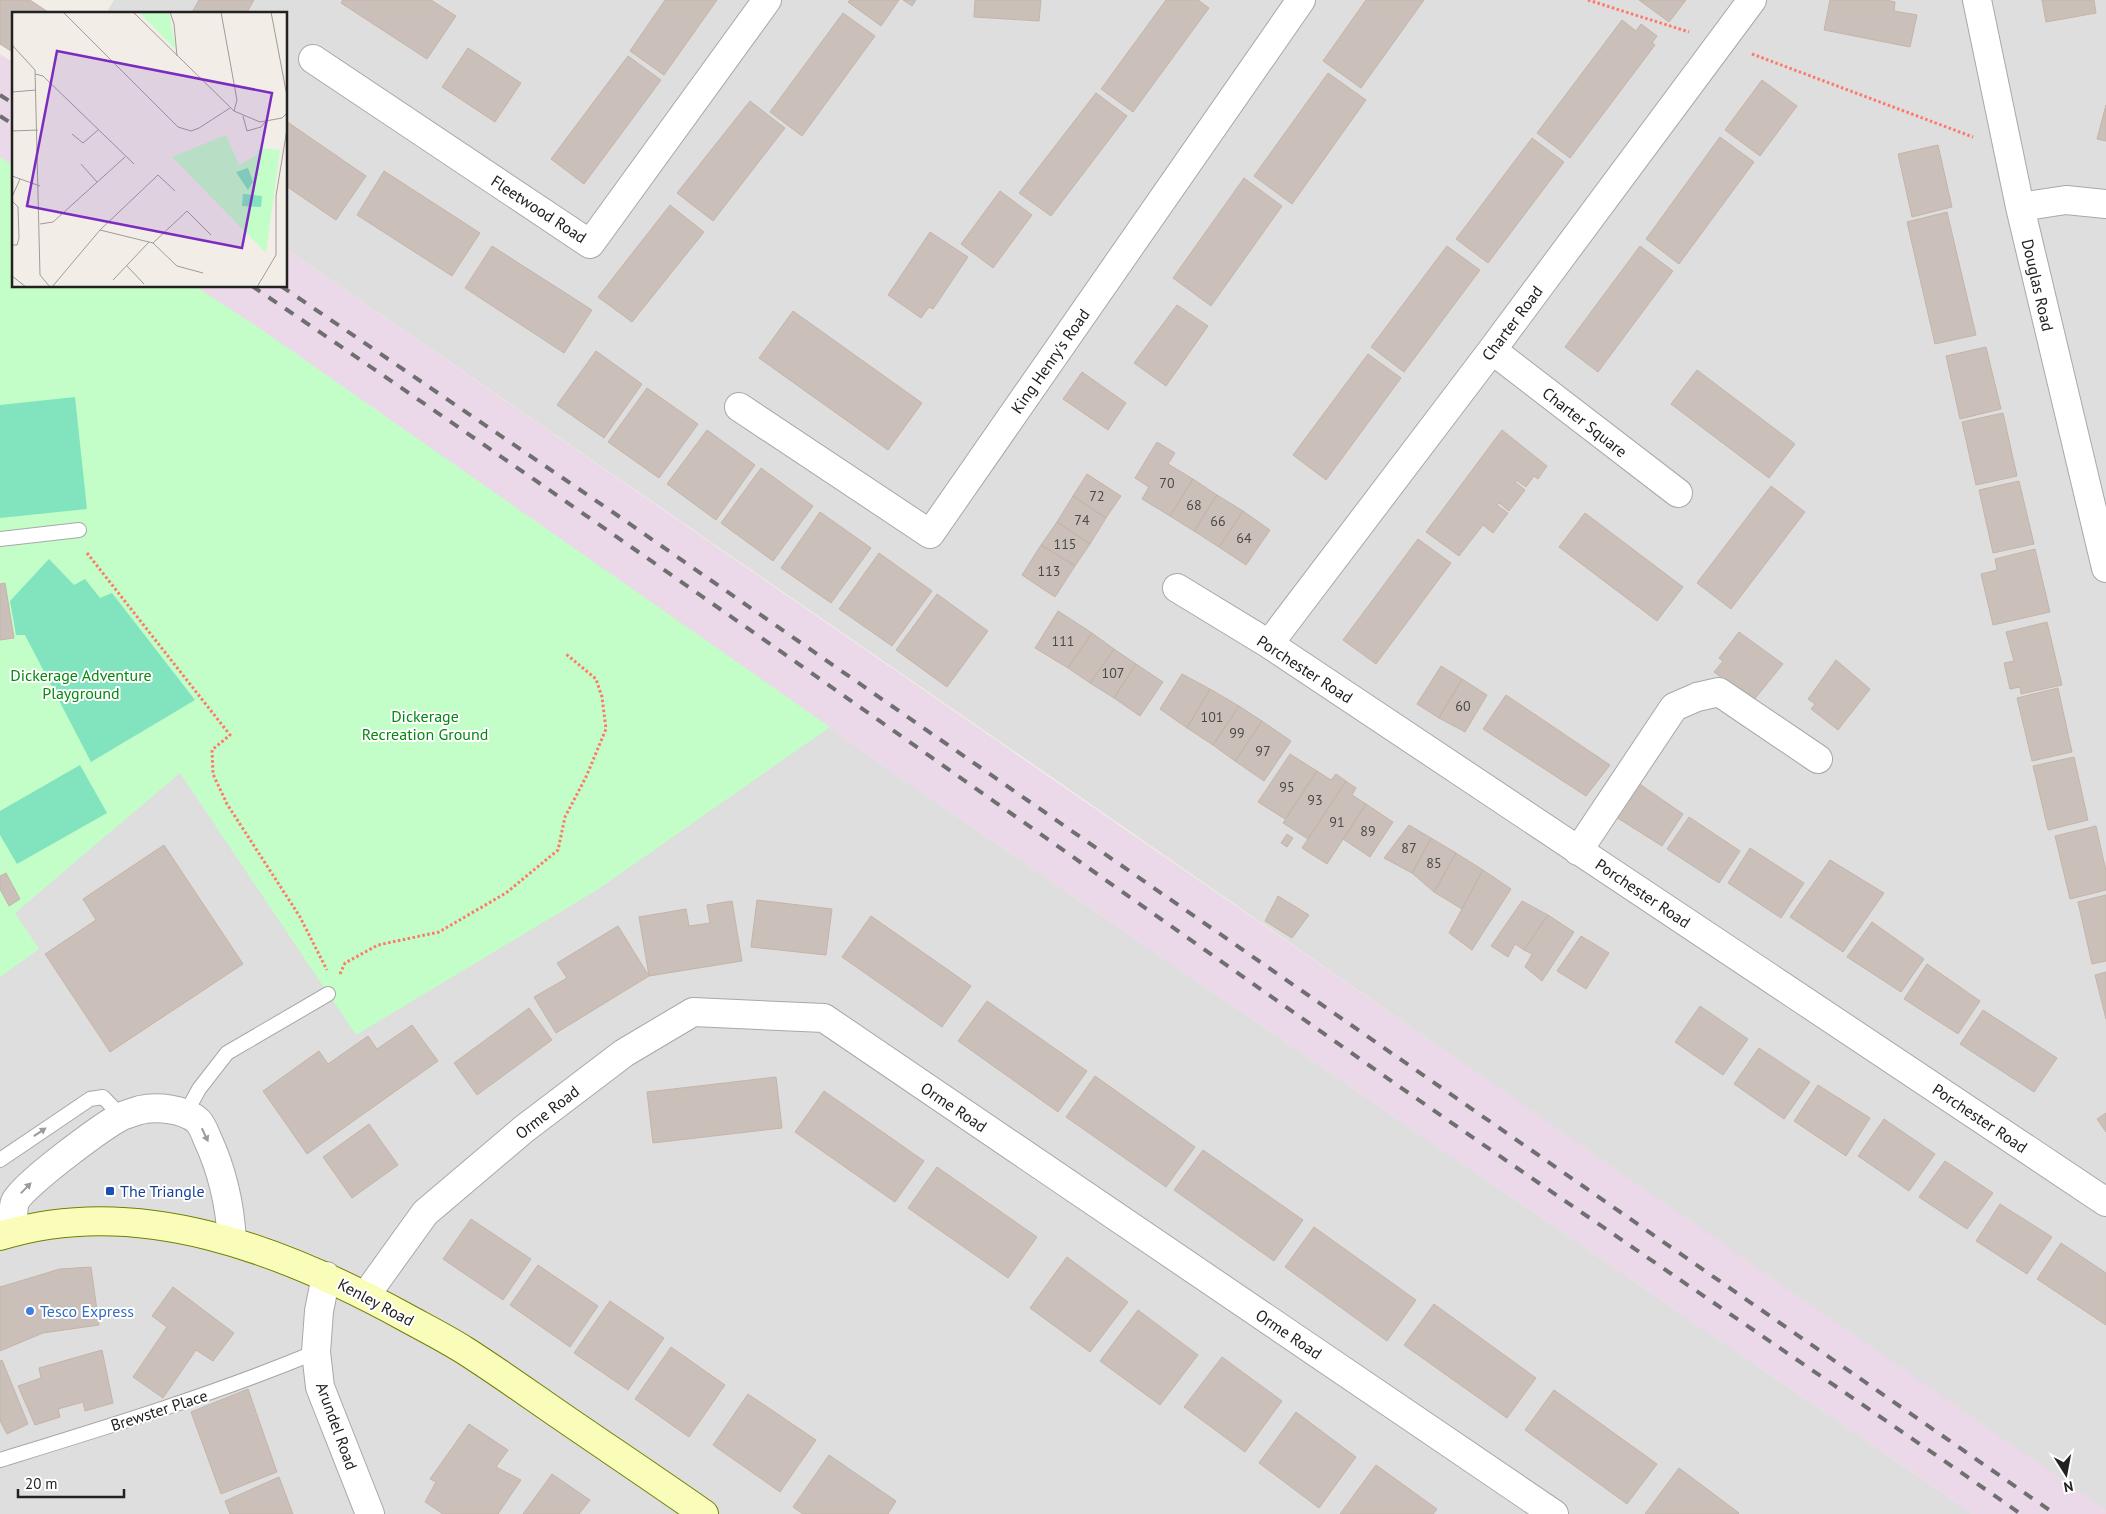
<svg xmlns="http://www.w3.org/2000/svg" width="2106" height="1514" font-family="'PT Sans',sans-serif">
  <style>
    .residential { fill: #dfdede }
    .industrial { fill: #ebd8e8 }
    .park { fill: #c3fdc7 }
    .pitch { fill: #81e4be }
    .building { fill: #cac0b9; stroke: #c4b4a8 }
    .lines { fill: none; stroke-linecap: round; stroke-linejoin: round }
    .lane-casing { stroke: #a8a8a8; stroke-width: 16 }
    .street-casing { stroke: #a8a8a8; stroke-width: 30 }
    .secondary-casing { stroke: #727f00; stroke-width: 30 }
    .path { stroke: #ff796a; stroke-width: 3; stroke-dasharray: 2.5 2.5; stroke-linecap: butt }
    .lane { stroke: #fff; stroke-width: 14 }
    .street { stroke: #fff; stroke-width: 28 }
    .secondary { stroke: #fafdb9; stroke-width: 28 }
    .rail { stroke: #6f6f6f; stroke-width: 4; stroke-dasharray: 10 10; stroke-linecap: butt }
    .oneway { fill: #9b9b9b }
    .transit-dot { fill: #1a4fb4; stroke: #fff; stroke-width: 2 }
    .shop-dot { fill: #3f7fe0; stroke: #fff; stroke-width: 2 }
    .labels { text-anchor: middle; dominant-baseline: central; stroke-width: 4; stroke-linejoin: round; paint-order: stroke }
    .number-label { font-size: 14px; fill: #4b4947 }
    .street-label { font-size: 16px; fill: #212121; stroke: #fff }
    .park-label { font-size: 16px; fill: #058810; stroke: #fff }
    .transit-label { font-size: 16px; fill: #164399; stroke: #fff; text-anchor: start }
    .shop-label { font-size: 16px; fill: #366cbe; stroke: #fff; text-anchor: start }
    .inset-road { fill: none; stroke: #9e9c98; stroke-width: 1 }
    .view { fill: #7b2cbf; fill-opacity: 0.15; stroke: #7b2cbf; stroke-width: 2.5 }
    .inset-edge { fill: none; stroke: #212121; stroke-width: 2.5 }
  </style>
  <rect width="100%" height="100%" fill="#f2eee7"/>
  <path class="residential" d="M114,0H2106V1511L1079,796L286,249V14H113L108,10Z
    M0,157L14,166V286H195L262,330L898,776L1973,1514H0Z"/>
  <path class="industrial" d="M0,54L14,63V166L0,157Z
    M286,249L1483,1077L2050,1471L2106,1511V1514H1973L898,776L262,330L195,286H286Z"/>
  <path class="park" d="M0,157L14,166V286H195L262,330L830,727L597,890L356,1035L180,773L15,913L39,949L0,977Z"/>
  <path class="pitch" d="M75,397L87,509L0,518V405Z
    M49,559L74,585L85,579L100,598L112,593L195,700L91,762L25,635H16L10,601Z
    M80,765L107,813L17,864L0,835V811Z"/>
  <path class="building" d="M0,0H30L51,14H14V53L0,44Z
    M199,0H254L246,14H191Z
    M343,0H431L456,16L427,59L341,3Z
    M665,0H717L664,75L630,51Z
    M850,0H899L881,26L848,2Z
    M903,0H916L912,6Z
    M975,0H1041L1039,21L974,17Z
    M1166,0H1198L1209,8L1133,112L1101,89Z
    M1366,0H1424L1361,88L1323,61Z
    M1639,0H1686L1669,22Z
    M1830,0H1886L1895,2L1894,11L1917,15L1910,47L1824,30Z
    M2042,0H2094L2096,13L2046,22Z
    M843,13L875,36L802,136L770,112Z
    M1622,20L1636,31L1641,24L1657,36L1652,43L1655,45L1570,158L1537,133Z
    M468,48L521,83L495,122L442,87Z
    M628,56L661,80L584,184L551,159Z
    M1328,73L1366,100L1292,204L1254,176Z
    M1762,80L1797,106L1760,156L1725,130Z
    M1096,93L1127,116L1051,216L1019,193Z
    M750,101L785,128L713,221L677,193Z
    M2106,105V141L2097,139Z
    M286,121L366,176L336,220L286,186Z
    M1720,137L1754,162L1679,264L1646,239Z
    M1532,138L1564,162L1488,263L1456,239Z
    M1938,145L1952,207L1912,217L1898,154Z
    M384,171L480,233L452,276L357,215Z
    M1244,178L1282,206L1211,306L1173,278Z
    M1000,191L1032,215L993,268L961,244Z
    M670,205L704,232L632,322L598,297Z
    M1947,212L1976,335L1935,344L1907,222Z
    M930,232L968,257L933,309L929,307L921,318L888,295Z
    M492,246L592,310L564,353L465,288Z
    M1447,246L1480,270L1404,372L1371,347Z
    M1640,246L1673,271L1598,372L1565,347Z
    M1177,305L1208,326L1166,386L1134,363Z
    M793,311L922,403L888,450L759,358Z
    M1986,347L2001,409L1960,419L1946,356Z
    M596,351L642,384L604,438L557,405Z
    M1368,354L1401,378L1326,480L1293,455Z
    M1697,370L1795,444L1769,478L1671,404Z
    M1082,372L1126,403L1108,430L1063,399Z
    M647,388L698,424L659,478L608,442Z
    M2003,413L2017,476L1976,485L1962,422Z
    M707,430L755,465L716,520L667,484Z
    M1502,430L1547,466L1538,479L1534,476L1526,487L1516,480L1515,482L1525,490L1509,511L1499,503L1497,505L1508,513L1493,533L1483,525L1459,556L1426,532Z
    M1157,442L1175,453L1168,464L1193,479L1170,516L1142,499L1149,487L1135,478Z
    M761,468L813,506L773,561L721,523Z
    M1087,474L1121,496L1106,518L1073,496Z
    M1193,479L1217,495L1194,531L1170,516Z
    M2019,481L2034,544L1993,553L1979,490Z
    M1771,486L1805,512L1731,609L1697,583Z
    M1217,495L1243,511L1219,547L1194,531Z
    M1073,496L1106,518L1090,544L1057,522Z
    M1243,511L1270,530L1246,565L1219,547Z
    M820,512L871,548L831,603L781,568Z
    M1585,513L1683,587L1657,621L1559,547Z
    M1057,522L1090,544L1075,566L1041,545Z
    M1418,539L1451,563L1376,664L1343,640Z
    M1041,545L1075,566L1055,597L1022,575Z
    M2035,549L2050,612L1993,625L1981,574L1997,570L1995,559Z
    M879,553L932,591L892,646L839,609Z
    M5,583L14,638L0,640V584Z
    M937,594L988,631L947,687L896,650Z
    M1058,611L1092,633L1068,668L1035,648Z
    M2047,622L2062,685L2021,694L2020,687L2010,689L2004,663L2014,661L2006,632Z
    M1739,632L1783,664L1753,701L1714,672L1723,661L1719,658Z
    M1092,633L1114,649L1090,683L1068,668Z
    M1114,649L1136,664L1114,698L1090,683Z
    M1836,660L1870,689L1838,730L1811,709L1815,704L1808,699Z
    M1136,664L1163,682L1140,716L1114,698Z
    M1441,666L1462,679L1439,718L1417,704Z
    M1182,674L1210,689L1187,728L1160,709Z
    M1462,679L1487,695L1465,732L1439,718Z
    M2058,688L2072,752L2032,761L2017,698Z
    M1210,689L1239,706L1213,745L1187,728Z
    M1506,695L1610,765L1586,796L1483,729Z
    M1239,706L1262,721L1235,761L1213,745Z
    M1262,721L1291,741L1264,781L1235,761Z
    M1290,754L1317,771L1285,819L1258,802Z
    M2074,757L2088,820L2048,830L2033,766Z
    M1317,771L1331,780L1336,774L1346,781L1308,839L1283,823Z
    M1631,778L1683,814L1662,846L1608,812Z
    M1346,781L1356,788L1352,795L1366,804L1327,864L1302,848Z
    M1366,804L1393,822L1370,857L1343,839Z
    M1689,817L1740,851L1719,883L1667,849Z
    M1409,825L1431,838L1412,873L1384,858Z
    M2096,826L2106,871V890L2070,899L2055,836Z
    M1287,834L1293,838L1287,847L1281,843Z
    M1431,838L1456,853L1434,892L1412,873Z
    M164,845L243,964L110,1052L45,954L96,920L83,899Z
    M1750,848L1804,883L1781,918L1728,883Z
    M1456,853L1483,870L1462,909L1434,892Z
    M1830,860L1884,893L1843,952L1790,917Z
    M1483,870L1511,889L1472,950L1449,933Z
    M6,873L20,899L9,906L0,889V876Z
    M2106,895V961L2092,964L2078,902Z
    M1278,896L1309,915L1292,938L1265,921Z
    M757,900L832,909L826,955L751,947Z
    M732,901L742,961L649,976L639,917L686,909L689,926L710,923L707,905Z
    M1522,901L1548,915L1524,950L1515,944L1508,957L1491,946Z
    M1548,915L1574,932L1542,981L1525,967L1532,954L1524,950Z
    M871,916L971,986L942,1027L842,957Z
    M1872,922L1924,959L1901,992L1847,957Z
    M618,926L649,976L556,1033L534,997L567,978L557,963Z
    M1581,936L1609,953L1586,989L1557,971Z
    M1927,964L1980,1001L1958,1034L1904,999Z
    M2106,972V1019L2095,975Z
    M987,1001L1087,1071L1058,1112L958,1041Z
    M1700,1006L1748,1039L1723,1075L1675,1042Z
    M529,1008L552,1040L477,1095L454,1063Z
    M1983,1010L2057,1058L2034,1092L1960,1044Z
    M412,1025L438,1061L307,1154L263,1091L319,1051L328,1064L368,1036L377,1049Z
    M1759,1048L1810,1082L1784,1119L1734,1084Z
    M1095,1076L1195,1147L1166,1187L1066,1117Z
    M776,1077L782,1128L653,1143L647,1092Z
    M1818,1085L1870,1118L1846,1156L1794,1121Z
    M824,1091L924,1161L895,1202L795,1132Z
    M2106,1113V1132L2097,1119Z
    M1884,1119L1935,1154L1909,1191L1858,1156Z
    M369,1124L398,1165L352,1198L323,1157Z
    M1203,1150L1303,1220L1274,1261L1174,1190Z
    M1945,1161L1993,1193L1967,1229L1919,1197Z
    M937,1167L1037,1237L1008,1278L908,1208Z
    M2000,1204L2052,1237L2027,1274L1976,1241Z
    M471,1219L531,1259L503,1300L443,1259Z
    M1314,1227L1416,1300L1387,1341L1285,1267Z
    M2061,1243L2106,1273V1325L2037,1279Z
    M1067,1257L1128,1302L1090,1352L1030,1308Z
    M538,1265L598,1306L570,1347L510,1305Z
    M91,1267L99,1325L43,1333L0,1351V1287L60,1269Z
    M173,1287L234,1333L213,1361L196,1350L163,1398L133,1377L167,1327L152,1316Z
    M610,1301L664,1338L628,1390L574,1353Z
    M1434,1304L1536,1378L1507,1418L1404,1345Z
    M1138,1310L1198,1355L1160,1405L1100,1361Z
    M671,1347L725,1385L689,1437L635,1399Z
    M102,1350L113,1403L85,1411L83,1402L58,1409L60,1417L35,1425L18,1386L41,1378L39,1368Z
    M1222,1357L1282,1401L1245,1452L1184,1407Z
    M2,1360L28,1424L7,1434L0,1421V1361Z
    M248,1389L277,1472L221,1494L191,1412Z
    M1554,1390L1657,1464L1627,1504L1525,1430Z
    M748,1394L816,1440L780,1492L713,1445Z
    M1296,1412L1356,1457L1319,1508L1259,1463Z
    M469,1424L508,1450L496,1467L521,1480L498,1514H443L425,1502L436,1482L430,1479Z
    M829,1455L896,1501L888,1514H803L793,1507Z
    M1376,1465L1437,1509L1433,1514H1340Z
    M1679,1468L1739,1513L1738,1514H1645Z
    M552,1474L590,1500L579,1514H523Z
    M279,1477L293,1514H230L225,1501Z"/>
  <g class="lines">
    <g class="lane-casing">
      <path id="lane" d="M0,539L79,530
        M186,1113L199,1089L227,1053L328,994
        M0,1160L90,1099L103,1097L121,1116
        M0,1460C107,1427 212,1395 316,1352"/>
    </g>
    <g class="street-casing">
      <path id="street" d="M1977,0L2020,207L2106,568
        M313,59L590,244L767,0
        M2020,207L2066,200L2106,204
        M1492,350L1678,493
        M739,407L930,534L1301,0
        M1177,588L1269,644L2106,1202
        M1269,644L1492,350L1752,0
        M1578,851L1674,707L1697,697L1719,692L1818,759
        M13,1232C14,1223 12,1210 15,1202C21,1186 104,1125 122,1116C127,1114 134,1112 140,1110C157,1106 185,1109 198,1121C202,1125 205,1133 207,1138C223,1172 230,1204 232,1241
        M326,1276L319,1311L316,1352L320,1387L370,1514
        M366,1295L425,1213L524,1129L624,1053L693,1012L824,1018L1554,1514"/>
    </g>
    <g class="secondary-casing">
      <path id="secondary" d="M0,1236C138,1193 285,1251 405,1317C425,1328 445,1338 464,1350C497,1371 529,1394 561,1416C609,1449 657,1481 704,1514"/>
    </g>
    <path class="path" d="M1588,0L1689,32
      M1752,54L1973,137
      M87,553L230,735L212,750L213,774L227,804L300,917L327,970
      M340,974L345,963L378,945L439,932L506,893L558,850L565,817L586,777L606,729L602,697L596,679L566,654"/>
    <use href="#lane" class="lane"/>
    <use href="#street" class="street"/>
    <use href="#secondary" class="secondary"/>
    <path class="rail" d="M0,95L14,104
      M0,116L14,125
      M252,286C628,541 998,805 1370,1066C1586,1217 1805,1364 2021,1514
      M281,286L614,513L2055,1514"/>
  </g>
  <defs><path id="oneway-solid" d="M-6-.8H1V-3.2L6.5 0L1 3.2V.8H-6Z" transform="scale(1.25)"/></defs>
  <g class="oneway">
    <use href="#oneway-solid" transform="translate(40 1132) rotate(-34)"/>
    <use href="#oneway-solid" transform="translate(205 1135) rotate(65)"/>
    <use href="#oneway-solid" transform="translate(26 1188) rotate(-46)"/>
  </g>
  <rect class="transit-dot" x="105" y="1186" width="10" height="10" rx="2.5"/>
  <circle class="shop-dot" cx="30" cy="1311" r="5"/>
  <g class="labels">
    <g class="number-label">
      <text x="1167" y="483">70</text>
      <text x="1097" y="496">72</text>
      <text x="1194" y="505">68</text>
      <text x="1082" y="520">74</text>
      <text x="1218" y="521">66</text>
      <text x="1244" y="538">64</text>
      <text x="1065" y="544">115</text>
      <text x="1049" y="571">113</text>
      <text x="1063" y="641">111</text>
      <text x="1113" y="673">107</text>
      <text x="1463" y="706">60</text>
      <text x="1212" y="717">101</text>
      <text x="1237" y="733">99</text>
      <text x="1263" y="751">97</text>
      <text x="1287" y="787">95</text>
      <text x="1315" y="800">93</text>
      <text x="1337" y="822">91</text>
      <text x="1368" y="831">89</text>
      <text x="1409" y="848">87</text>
      <text x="1434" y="863">85</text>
    </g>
    <g class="street-label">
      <text transform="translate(539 209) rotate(33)">Fleetwood Road</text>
      <text transform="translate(2038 285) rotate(77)">Douglas Road</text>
      <text transform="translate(1512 323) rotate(-53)">Charter Road</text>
      <text transform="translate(1050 361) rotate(-55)">King Henry's Road</text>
      <text transform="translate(1585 422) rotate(38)">Charter Square</text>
      <text transform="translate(1305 669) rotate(33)">Porchester Road</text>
      <text transform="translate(1643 893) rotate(34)">Porchester Road</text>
      <text transform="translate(954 1107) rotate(34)">Orme Road</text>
      <text transform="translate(547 1112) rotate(-38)">Orme Road</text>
      <text transform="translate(1980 1118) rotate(34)">Porchester Road</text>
      <text transform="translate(376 1302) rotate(28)">Kenley Road</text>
      <text transform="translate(1289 1334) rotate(34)">Orme Road</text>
      <text transform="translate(159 1410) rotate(-18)">Brewster Place</text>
      <text transform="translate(337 1426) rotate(70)">Arundel Road</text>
    </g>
    <g class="park-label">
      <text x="81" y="675">Dickerage Adventure<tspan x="81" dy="18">Playground</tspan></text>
      <text x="425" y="716">Dickerage<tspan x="425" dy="18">Recreation Ground</tspan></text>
    </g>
    <g class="transit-label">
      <text x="120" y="1191">The Triangle</text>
    </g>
    <g class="shop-label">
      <text x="40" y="1311">Tesco Express</text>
    </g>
  </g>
  <g transform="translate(12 12)">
    <rect width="275" height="275" fill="#f2eee7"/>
    <path d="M127,0L157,1L164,38ZM214,123L227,153L246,142L245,138L250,136L268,138L254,241L160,145Z" fill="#c3fdc7"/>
    <path d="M236,156L241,170L236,178L224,160ZM231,182L250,184L249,195L230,194Z" fill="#81e4be"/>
    <path class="inset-road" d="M51,0L166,115L179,119L187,116L218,96M121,0L222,99L248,110L270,106L275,101M158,0L162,12L165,44M209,0L225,88L222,99M259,0L275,84M0,33L23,58L28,263L38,275M23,62L31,64L122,152M0,80L24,78M231,104L235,119L249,115L253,110M0,119L26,118M60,122L71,131L86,118M69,152L85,170M0,164L28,174M0,185L8,167M0,189L6,195L7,226L5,233H0M28,212L41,210L113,145M88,218L141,231L165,254L191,261M141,231L175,199L199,223M115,254L132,272M0,264L14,275M101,268L137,230M40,275L88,218L146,163L163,179M245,275L264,243V184L275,117"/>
    <path class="view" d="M45,39L260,81L230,236L15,194Z"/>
    <rect width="275" height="275" class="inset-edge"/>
  </g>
  <g transform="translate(2066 1474) rotate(169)" stroke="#ffffff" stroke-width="4" paint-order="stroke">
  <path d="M0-4L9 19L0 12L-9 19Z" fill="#212121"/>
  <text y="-8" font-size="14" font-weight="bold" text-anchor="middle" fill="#212121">N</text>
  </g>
  <path d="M18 1489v8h106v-8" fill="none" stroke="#212121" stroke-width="2.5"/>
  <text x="25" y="1489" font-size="15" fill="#212121" stroke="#ffffff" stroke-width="4" paint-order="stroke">20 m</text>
</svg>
